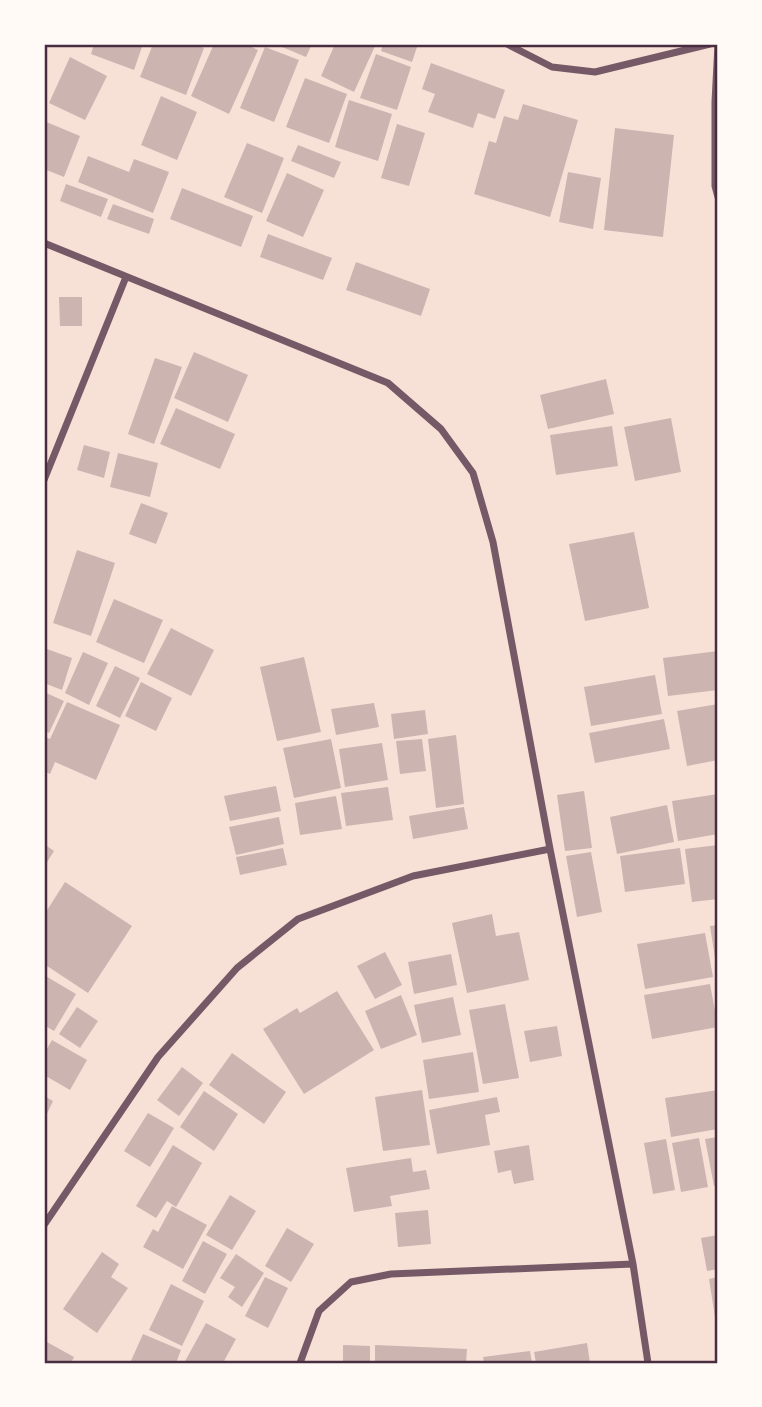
<svg xmlns="http://www.w3.org/2000/svg" width="762" height="1407" font-family="'Noto Sans',sans-serif">
  <style>
    .building { fill: #ccb4b1 }
    .lines { fill: none; stroke-linecap: round; stroke-linejoin: round }
    .minor { stroke: #755966; stroke-width: 7 }
    .neatline { fill: none; stroke: #4a2c40; stroke-width: 2.5 }
  </style>
  <rect width="100%" height="100%" fill="#f7e1d7"/>
  <path class="building" d="M94,44H143L134,70L91,54Z
    M153,44H194L204,48L186,95L140,77Z
    M214,44H245L258,50L229,114L191,96Z
    M275,44H312L306,57Z
    M335,44H376L354,92L321,76Z
    M383,44H418L412,62L381,51Z
    M265,47L299,60L274,122L240,108Z
    M376,54L411,67L397,110L360,98Z
    M70,57L107,76L85,120L49,103Z
    M431,63L505,90L495,119L478,113L473,128L428,112L435,94L422,89Z
    M305,78L347,94L329,143L286,127Z
    M161,96L197,112L177,160L141,145Z
    M349,100L392,114L378,161L335,147Z
    M523,104L578,120L550,217L474,194L489,141L496,143L504,116L518,120Z
    M44,121L80,136L64,177L44,169Z
    M397,124L425,133L409,186L381,178Z
    M615,128L674,135L663,237L604,230Z
    M247,143L284,158L262,213L224,197Z
    M298,145L341,162L334,178L291,161Z
    M88,156L129,172L134,159L169,172L153,213L78,182Z
    M568,172L601,178L593,229L559,222Z
    M287,173L324,190L303,237L266,221Z
    M66,184L108,199L101,217L60,201Z
    M182,188L253,216L241,247L170,219Z
    M113,204L154,219L149,234L107,219Z
    M268,234L332,258L323,280L260,257Z
    M356,262L430,289L421,316L346,290Z
    M59,297H82V326H60Z
    M194,352L248,375L228,422L174,398Z
    M155,358L182,367L154,444L128,434Z
    M606,379L614,414L548,429L540,395Z
    M176,408L235,434L220,469L160,444Z
    M671,418L681,472L635,481L624,427Z
    M612,426L618,466L556,475L550,435Z
    M84,445L110,452L104,478L77,470Z
    M118,453L158,463L150,497L110,487Z
    M141,503L168,513L156,544L129,534Z
    M634,532L649,608L585,621L569,544Z
    M77,550L115,563L91,636L53,623Z
    M114,599L163,620L144,663L96,642Z
    M171,628L214,650L191,696L147,674Z
    M44,648L72,658L62,690L44,683Z
    M718,651V690L668,696L663,658Z
    M83,652L108,663L89,705L65,693Z
    M304,657L321,732L277,741L260,667Z
    M115,666L140,678L120,718L96,706Z
    M655,675L662,714L591,726L584,687Z
    M141,682L172,698L156,731L125,716Z
    M44,692L64,701L49,733L44,731Z
    M67,702L120,725L96,780L55,762L50,774L44,771V737L50,739Z
    M374,703L379,727L336,735L331,709Z
    M718,704V760L687,766L677,711Z
    M425,710L428,734L394,739L391,714Z
    M664,719L670,749L595,763L589,733Z
    M456,735L464,804L436,808L428,739Z
    M331,739L341,788L294,798L283,748Z
    M422,739L426,771L400,774L396,741Z
    M382,743L388,780L345,787L339,749Z
    M276,786L281,811L230,821L224,796Z
    M388,787L393,820L346,826L341,793Z
    M584,791L592,848L565,851L557,795Z
    M718,794V834L678,841L672,801Z
    M336,796L342,829L300,835L295,803Z
    M667,805L674,842L617,854L610,817Z
    M464,807L468,829L413,839L409,816Z
    M279,817L284,844L236,855L229,827Z
    M44,844L54,851L44,867Z
    M718,845V899L692,902L685,849Z
    M283,848L287,865L240,875L236,857Z
    M680,848L685,884L625,892L620,856Z
    M591,852L602,912L577,917L566,856Z
    M65,882L132,926L88,993L44,964V915Z
    M492,914L496,936L519,932L529,980L467,993L452,923Z
    M718,925V970L717,971L710,926Z
    M705,933L713,977L645,989L637,944Z
    M385,952L402,985L375,999L357,966Z
    M451,954L457,985L414,994L408,962Z
    M44,975L76,994L54,1031L44,1025Z
    M710,984L718,1027L652,1039L644,995Z
    M337,991L374,1050L304,1094L263,1029L297,1008L300,1013Z
    M401,995L417,1035L381,1049L365,1011Z
    M453,997L461,1035L422,1043L414,1005Z
    M505,1004L519,1078L483,1084L469,1010Z
    M77,1007L98,1021L80,1048L59,1034Z
    M557,1026L562,1056L530,1062L524,1031Z
    M52,1040L87,1060L70,1090L44,1075V1054Z
    M473,1052L479,1092L429,1099L423,1060Z
    M232,1053L286,1092L264,1124L209,1085Z
    M182,1067L203,1083L179,1116L157,1100Z
    M422,1090L430,1145L383,1151L375,1097Z
    M718,1090V1129L671,1137L665,1098Z
    M204,1091L238,1114L214,1151L180,1127Z
    M44,1096L53,1101L44,1120Z
    M497,1097L500,1112L485,1115L490,1145L437,1154L429,1110Z
    M148,1113L174,1128L150,1167L124,1151Z
    M718,1137V1185L714,1186L705,1139Z
    M699,1138L708,1187L681,1192L672,1143Z
    M666,1139L675,1190L653,1194L644,1143Z
    M173,1145L202,1163L176,1207L167,1201L156,1218L136,1206Z
    M529,1145L534,1180L514,1184L511,1170L498,1173L494,1151Z
    M411,1158L413,1172L426,1170L430,1189L390,1196L392,1206L354,1212L346,1168Z
    M230,1195L256,1211L232,1250L206,1235Z
    M172,1206L207,1225L183,1269L143,1247L153,1229L158,1232Z
    M428,1210L431,1244L398,1247L395,1213Z
    M287,1228L314,1244L291,1282L265,1266Z
    M718,1235V1269L707,1271L701,1238Z
    M203,1241L227,1254L205,1294L182,1281Z
    M102,1252L119,1264L111,1277L128,1288L97,1333L63,1309Z
    M236,1254L264,1273L242,1307L228,1297L235,1287L220,1278Z
    M265,1277L288,1288L268,1328L245,1316Z
    M718,1277V1317H715L709,1279Z
    M171,1284L204,1301L182,1346L149,1330Z
    M206,1323L236,1339L223,1363H184Z
    M143,1334L181,1350L176,1363H130Z
    M47,1342L74,1357L71,1363H44V1348Z
    M587,1343L590,1363H536L534,1352Z
    M343,1345L370,1346V1363H343Z
    M375,1345L467,1349L466,1363H375Z
    M530,1351L532,1363H484L483,1357Z"/>
  <g class="lines">
    <path class="minor" d="M507,44L552,67L595,72L710,44
      M718,44L715,102V186L718,197
      M44,243L388,383L441,429L473,473L493,542L550,849L633,1264L648,1363
      M44,480L126,277
      M44,1225L158,1057L237,968L298,919L413,876L550,849
      M300,1363L319,1311L351,1282L391,1274L633,1264"/>
  </g>
  <rect width="762" height="1407" fill="none" stroke="#fffaf5" stroke-width="91"/>
  <rect x="46" y="46" width="670" height="1316" class="neatline"/>
</svg>
